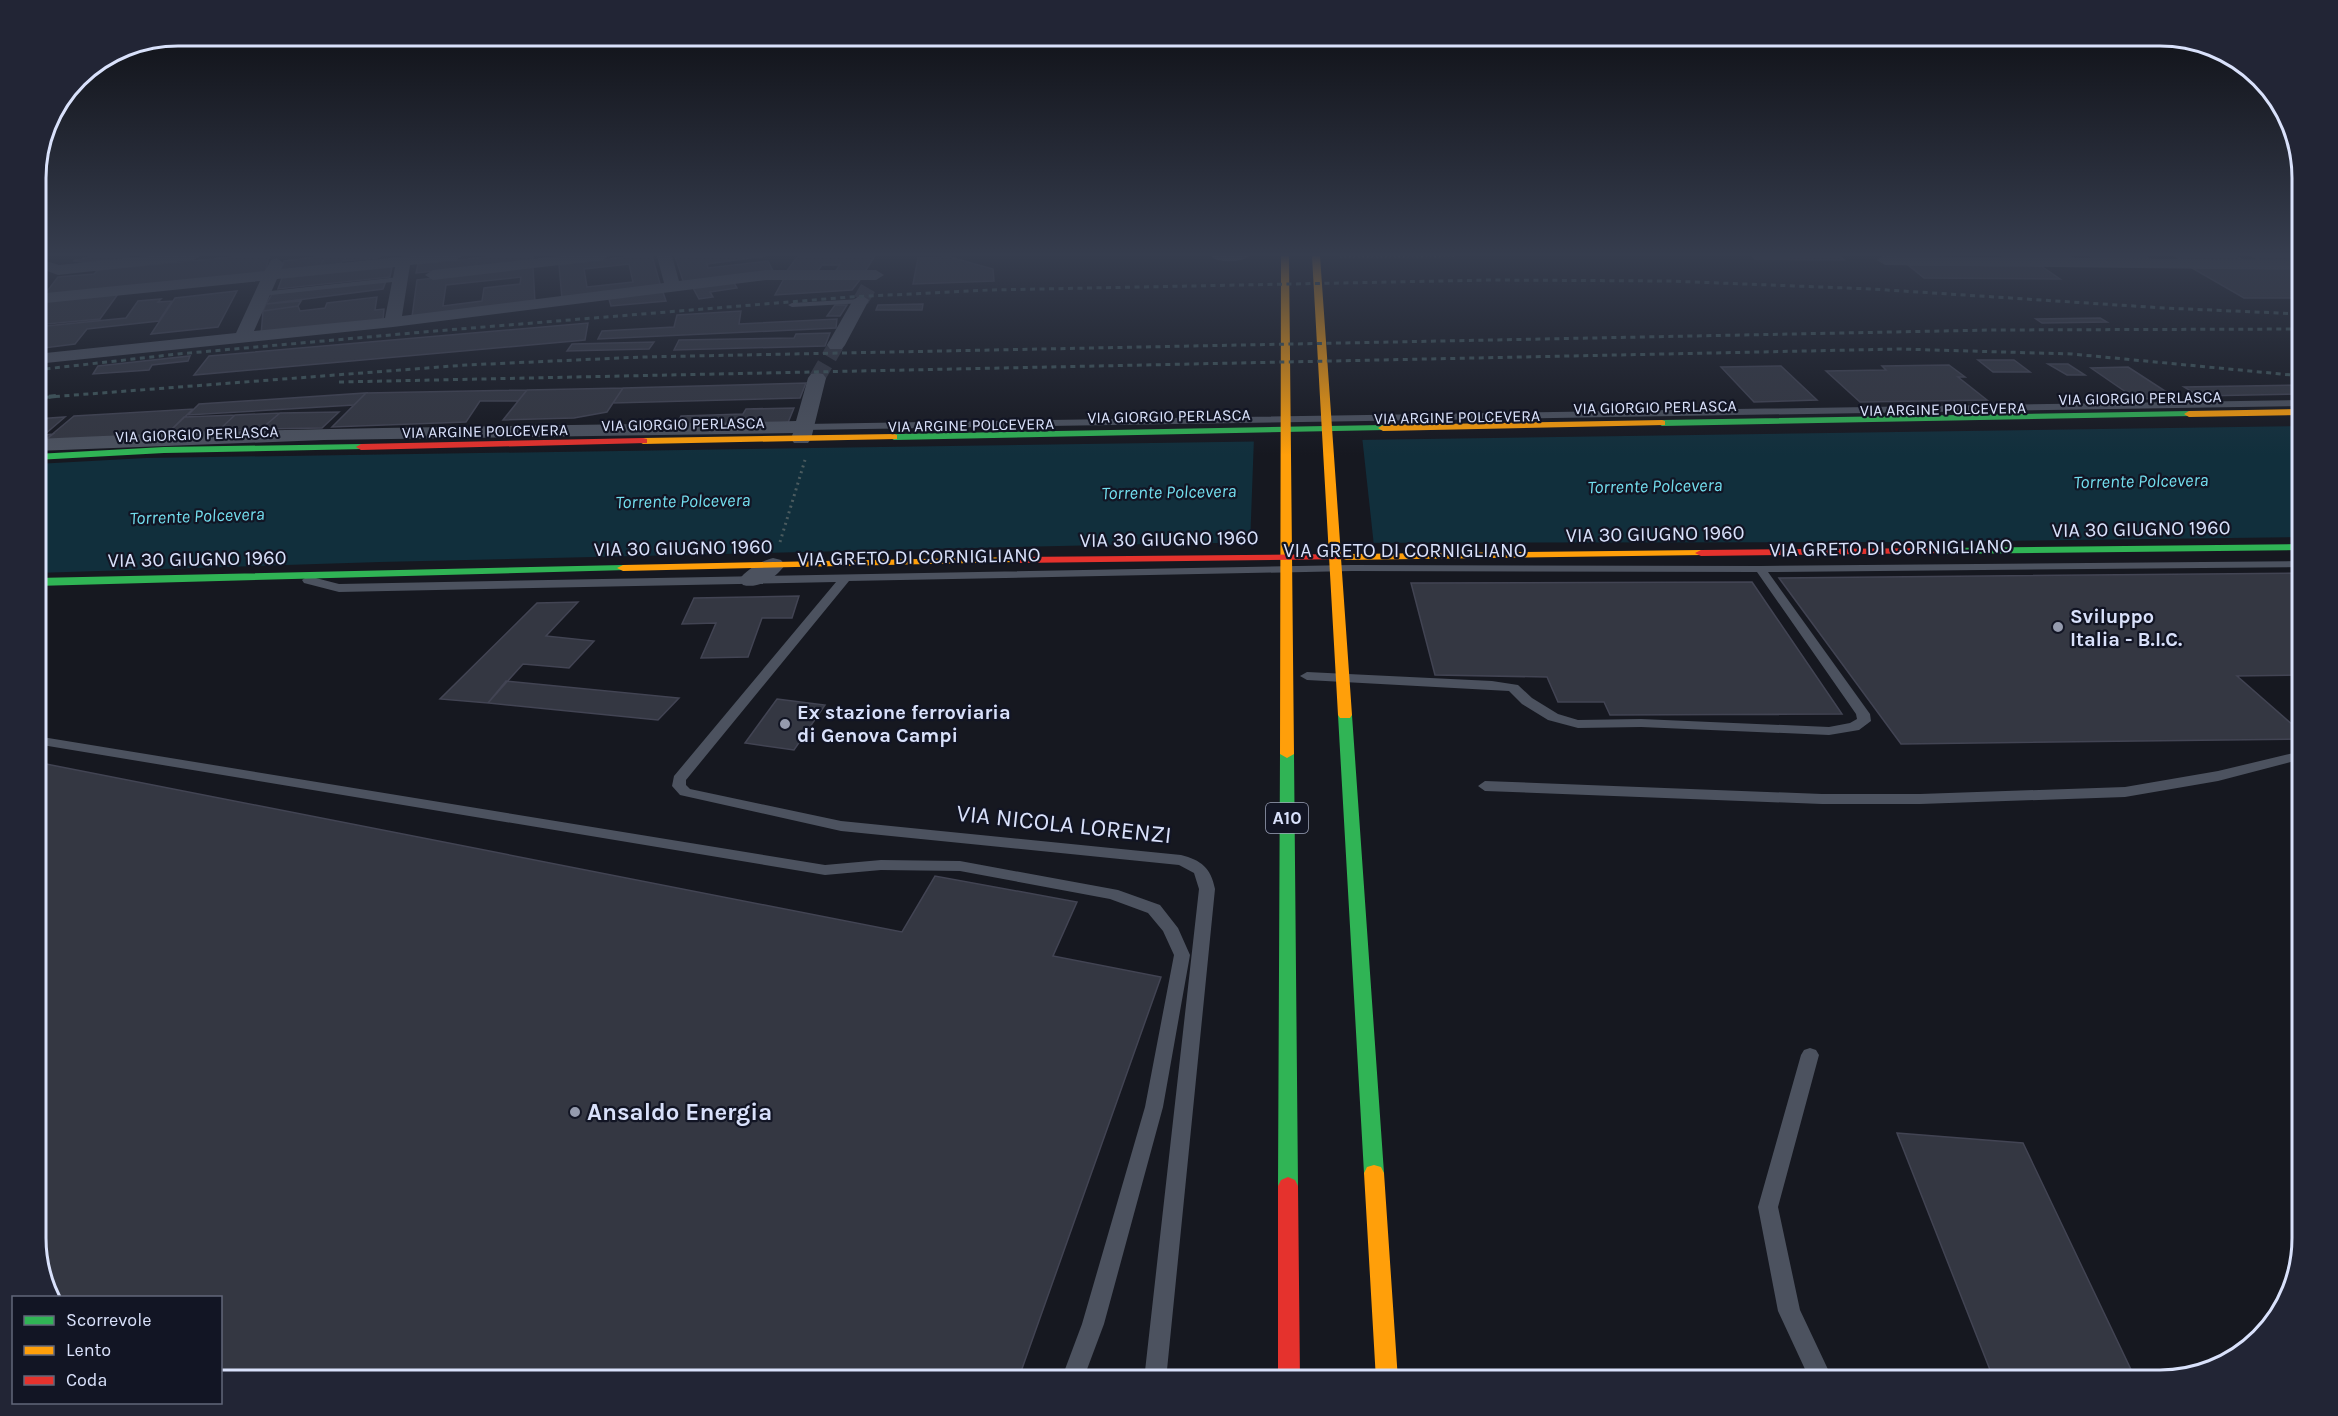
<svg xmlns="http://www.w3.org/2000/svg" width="2338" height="1416" font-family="Karla,sans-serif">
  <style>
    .water { fill: #112f3c }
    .pier { fill: #161820 }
    .building { fill: #343742; stroke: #424453; stroke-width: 1.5; fill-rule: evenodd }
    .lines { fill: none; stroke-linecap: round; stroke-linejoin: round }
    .street-tunnel { stroke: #333641; stroke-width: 16; stroke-dasharray: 16 8; stroke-linecap: butt }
    .path-far1 { stroke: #4b5b5f; stroke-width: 2; stroke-dasharray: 1.5 3; stroke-linecap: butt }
    .path { stroke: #4b5b5f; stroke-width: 3; stroke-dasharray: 2 4; stroke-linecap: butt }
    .lane { fill: #4c525f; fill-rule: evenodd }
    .street { fill: #4c525f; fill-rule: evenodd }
    .fast { fill: #30b455; fill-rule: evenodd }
    .slow { fill: #ff9f0a; fill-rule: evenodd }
    .jam { fill: #e5322d; fill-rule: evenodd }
    .rail-far1 { stroke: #41595c; stroke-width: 3; stroke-dasharray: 5 4.5; stroke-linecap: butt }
    .rail { stroke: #41595c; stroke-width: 4; stroke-dasharray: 7 6; stroke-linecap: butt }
    .poi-dot { fill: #959bae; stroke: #121524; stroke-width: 2 }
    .labels { text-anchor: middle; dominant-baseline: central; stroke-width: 4.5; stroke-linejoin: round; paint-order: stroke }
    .far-street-label { font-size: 16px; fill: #d9e1fb; stroke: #121524 }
    .far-water-label { font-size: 18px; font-style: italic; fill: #73dfef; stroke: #121524 }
    .shield { fill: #121524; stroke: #9da4ba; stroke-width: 1.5 }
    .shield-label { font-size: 18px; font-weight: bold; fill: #d9e1fb }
    .street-label { font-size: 20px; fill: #d9e1fb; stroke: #121524 }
    .poi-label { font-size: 20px; font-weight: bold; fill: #d9e1fb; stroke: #121524; text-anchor: start }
    .near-street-label { font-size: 24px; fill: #d9e1fb; stroke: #121524 }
    .near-poi-label { font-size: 24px; font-weight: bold; fill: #d9e1fb; stroke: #121524; text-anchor: start }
    .rim { fill: none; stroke: #d9e1fb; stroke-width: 3 }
  </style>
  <rect width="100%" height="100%" fill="#161820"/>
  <path class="water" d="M2302,426V537L1908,542L1191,543L380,562L36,573V464L146,458Z"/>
  <path class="pier" d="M1362,436L1374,546H1250L1254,437Z"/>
  <path class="building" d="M93,256H127L132,259L85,262L73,261Z
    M243,256H269L265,274L44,295L58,277L94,274L98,270Z
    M326,256L320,266L281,270L284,261Z
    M326,256H347L340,264L320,266Z
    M347,256H380L378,258L343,261Z
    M497,256H533V261L416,273L418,264Z
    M634,256H652L661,287L562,299L559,265ZM629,264L633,282L587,287L584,269Z
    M675,256H766L707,264L708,268L768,261L774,273L684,284Z
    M798,256H875L864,273H834L840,265H822L817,272H786Z
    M1752,256H1840L1844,260L1755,259Z
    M2003,256H2070L2077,261L2009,260Z
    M2090,256H2145L2154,262L2098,261Z
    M2175,256H2235L2246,262H2185Z
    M2253,256H2302V262H2263Z
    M950,257L993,269L994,281L913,284L918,258Z
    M1908,265L2041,266L2060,279L1924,278Z
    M392,267L390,277L278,289L282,278Z
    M533,267L535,302L412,317L417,280ZM521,277L520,284L484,288L482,301L443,306L446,285Z
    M2192,268L2302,269V298H2244Z
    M786,275L863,276L852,290L775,295Z
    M386,281L383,289L266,304L272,294Z
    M733,281L737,288L710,292L713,297L699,299L692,286Z
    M662,289L666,301L611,306L608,296Z
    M237,291L218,327L151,334L175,298Z
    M118,294L100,319L36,325V302Z
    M377,297L375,310L384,309L383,320L261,335L263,311L298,306L300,311L325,308L327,303Z
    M161,299L158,302L172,301L159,321L87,329L75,344L36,349V327L126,318L138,301Z
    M301,301L298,306L263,311L266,304Z
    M923,304L922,310H876L878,305Z
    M835,305H847L840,316H827Z
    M741,311L739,324L837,319L836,328L598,339L602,331L674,327L677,315Z
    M2100,318L2107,322L2042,323L2036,319Z
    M588,323L585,340L194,375L209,356Z
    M830,333L825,346L674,350L679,340L794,338L796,334Z
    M654,342L649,349L567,351L572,344Z
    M190,356L188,361L152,365L149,370L93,374L98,366Z
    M1978,360H2014L2030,372H1993Z
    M2048,364H2068L2085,375H2067Z
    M1949,365L1965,377H1958L1987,400L1860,402L1826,371L1886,370L1882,366Z
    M1781,366L1817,400L1754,402L1721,367Z
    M2128,367L2176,398L2136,399L2091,368Z
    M806,383L800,398L613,403L623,388Z
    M2302,385V394L2199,396L2184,387Z
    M623,388L607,412L574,418L503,420L527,390Z
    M527,390L518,401H480L466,422L332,427L366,393Z
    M366,393L354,405L188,415L199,404Z
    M794,408L787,425L675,427L681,416L743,414L746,409Z
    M193,409L167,434L44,441L74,416Z
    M339,412L322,428L261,429L280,413Z
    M280,413L261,429L218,431L235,415Z
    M235,415L218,431L167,434L184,417Z
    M65,417L44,435L53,434L44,441L36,442V419Z
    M2302,573V675L2237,676L2302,733V739L1901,744L1779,578Z
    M1752,582L1842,714L1610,715L1604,702H1558L1547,677L1435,675L1411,583Z
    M799,596L792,618H762L748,657L701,658L716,623L682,624L694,598Z
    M578,602L546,636L594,641L569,668L523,664L488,703L440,699L537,603Z
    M506,681L679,698L658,720L488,703Z
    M777,699L825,705L794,750L745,743Z
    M36,762L902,932L935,876L1077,902L1053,956L1161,977L1018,1380H220V1298H52L36,1246Z
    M1897,1133L2023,1143L2136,1380H1994Z"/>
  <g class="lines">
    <path class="street-tunnel" d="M861,300L868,288
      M817,378L836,345"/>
    <path class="path-far1" d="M1340,257L1457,256"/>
    <path class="path" d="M780,542L805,460"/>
    <path class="lane" d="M399,277H402V281L261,296L257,294L261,292Z
      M861,299H864V303L792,307L788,305L792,303Z
      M2302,400V406L804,430L799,427L804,424Z
      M2302,561V567L1768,572L1870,714L1871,721L1859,730L1829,735L1641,727L1578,728L1548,720L1522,704L1509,691L1307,680L1300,676L1307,672L1492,681L1518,685L1532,698L1558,714L1578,720L1641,719L1829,727L1850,723L1857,719L1856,714L1757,572L1352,571L849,581L686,780V785L690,789L841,821L1181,855C1201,860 1211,868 1215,889L1166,1380H1144L1199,889L1194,873L1179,865L841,831L680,795L672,786L674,776L836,582L339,592L304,583L302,580L308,576L339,584L1352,565L1760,566Z
      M36,736L825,865L881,860L960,861L1118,890L1160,905L1178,928L1190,955L1163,1107L1104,1324L1083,1380H1061L1082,1324L1145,1107L1174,955L1163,931L1148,913L1110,899L960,871L881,870L825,875L36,744Z
      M2302,751V759L2218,781L2125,797L1920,804H1822L1485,791L1478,786L1485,781L1822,794H1920L2125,787L2218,771Z
      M1810,1048L1816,1050L1819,1055L1778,1207L1800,1310L1833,1380H1810L1778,1311L1758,1207L1801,1055L1804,1050Z"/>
    <path class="street" d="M147,256H201L194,260L58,275L36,267V258L59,265Z
      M409,256H463L456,260L410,265L402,316L664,283L657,256H672L679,281L766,270H876L884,275L876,280H766L393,327L36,364V354L236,333L260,281L36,304V294L265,271L271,260L276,258L284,263L281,269ZM395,267L385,318L254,331L277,279Z
      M559,256H609L602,260L433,280L425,275L433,270Z
      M1210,256H1249C1241,263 1218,263 1210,256Z
      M1882,256L2302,260V270L1885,265L1877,260Z
      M861,295L869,300L845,345L842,349H830L827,345L853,300Z
      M817,373L823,374L826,378L811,439L808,443H794L791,439L793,433L324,440L36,451V439C289,426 543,427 796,421L808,378L811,374Z
      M773,558L781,560L785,565C776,578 758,589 743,585L739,580C746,570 761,561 773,558Z"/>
    <path class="fast" d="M2189,411L2194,414L2192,416L1662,426L1657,423L1662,420Z
      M1383,425L1388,428L1386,430L894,440L889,437L894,434Z
      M361,444L365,445V449L164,453L36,460V454L164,447Z
      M2302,544V550L1940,554L1934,551L1940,548Z
      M623,565L629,568L627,570L36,586V578Z
      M1345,711L1352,715L1384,1173L1381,1179L1374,1181L1367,1179L1364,1173L1338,715Z
      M1287,750L1294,754L1298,1186L1295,1192L1288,1195L1281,1192L1278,1186L1280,754Z"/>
    <path class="slow" d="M1281,256H1289L1294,754L1287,758L1280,754Z
      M1312,256H1320L1341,556L1346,554L1701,550L1707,553L1705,555L1346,560L1341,558L1352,715L1350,718H1340L1338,715Z
      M2302,409V415L2189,417L2184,414L2189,411Z
      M1662,420L1665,421V425L1383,431L1378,428L1383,425Z
      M894,434L897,435V439L643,444L638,441L643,438Z
      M1015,557L1019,558L1021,560L1019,562L623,571L617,568L623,565Z
      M1374,1165L1381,1167L1384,1173L1398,1380H1376L1364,1173L1367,1167Z"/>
    <path class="jam" d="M643,438L647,439V443L361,450L356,447L361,444Z
      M1940,548L1946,551L1944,553L1701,556L1695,553L1701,550Z
      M1346,554L1352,557L1350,559L1015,563L1009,560L1015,557Z
      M1288,1177L1295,1180L1298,1186L1300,1380H1278V1186L1281,1180Z"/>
    <path class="rail-far1" d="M36,370L178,354L435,331L850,297L990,290L1491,280L1669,281L1872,289L2164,308L2302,314
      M339,382L1900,349L2072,354L2302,376
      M36,398L466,365L642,357L1992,330L2302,329"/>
    <path class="rail" d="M36,398L56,396"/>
  </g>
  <linearGradient id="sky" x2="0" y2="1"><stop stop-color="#0c0d12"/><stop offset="0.56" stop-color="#363d4e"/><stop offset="1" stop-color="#363d4e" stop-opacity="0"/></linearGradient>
  <rect width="2338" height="455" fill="url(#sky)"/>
  <g class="poi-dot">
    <circle cx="2058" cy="627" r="6"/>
    <circle cx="785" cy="724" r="6"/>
    <circle cx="575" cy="1112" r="6"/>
  </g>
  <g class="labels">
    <g class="far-street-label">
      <text transform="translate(2140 398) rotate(-1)">VIA GIORGIO PERLASCA</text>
      <text transform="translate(1655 407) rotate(-1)">VIA GIORGIO PERLASCA</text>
      <text transform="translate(1943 409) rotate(-1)">VIA ARGINE POLCEVERA</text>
      <text transform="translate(1169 416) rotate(-1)">VIA GIORGIO PERLASCA</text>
      <text transform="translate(1457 417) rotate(-1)">VIA ARGINE POLCEVERA</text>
      <text transform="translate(683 424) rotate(-1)">VIA GIORGIO PERLASCA</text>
      <text transform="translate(971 425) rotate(-1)">VIA ARGINE POLCEVERA</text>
      <text transform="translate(485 431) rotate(-1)">VIA ARGINE POLCEVERA</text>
      <text transform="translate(197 434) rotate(-2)">VIA GIORGIO PERLASCA</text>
    </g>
    <g class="far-water-label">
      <text transform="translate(2141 481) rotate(-1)">Torrente Polcevera</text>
      <text transform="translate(1655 486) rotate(-1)">Torrente Polcevera</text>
      <text transform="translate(1169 492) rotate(-1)">Torrente Polcevera</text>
      <text transform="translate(683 501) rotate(-1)">Torrente Polcevera</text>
      <text transform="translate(197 516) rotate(-2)">Torrente Polcevera</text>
    </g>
    <rect class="shield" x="1266" y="803" width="42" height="30" rx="4.5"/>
    <g class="shield-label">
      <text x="1287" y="818">A10</text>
    </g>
    <g class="street-label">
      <text transform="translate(2141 529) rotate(-1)">VIA 30 GIUGNO 1960</text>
      <text transform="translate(1655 534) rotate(-1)">VIA 30 GIUGNO 1960</text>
      <text transform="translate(1169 539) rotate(-1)">VIA 30 GIUGNO 1960</text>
      <text transform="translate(683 548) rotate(-1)">VIA 30 GIUGNO 1960</text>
      <text transform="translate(1891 548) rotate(-1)">VIA GRETO DI CORNIGLIANO</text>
      <text x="1405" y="550">VIA GRETO DI CORNIGLIANO</text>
      <text transform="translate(919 557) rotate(-1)">VIA GRETO DI CORNIGLIANO</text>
      <text transform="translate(197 559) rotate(-1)">VIA 30 GIUGNO 1960</text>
    </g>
    <g class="poi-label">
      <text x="2070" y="616">Sviluppo<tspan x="2070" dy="23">Italia - B.I.C.</tspan></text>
      <text x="797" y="712">Ex stazione ferroviaria<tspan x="797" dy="23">di Genova Campi</tspan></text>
    </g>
    <g class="near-street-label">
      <text transform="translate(1064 824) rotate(6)">VIA NICOLA LORENZI</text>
    </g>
    <g class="near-poi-label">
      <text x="587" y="1112">Ansaldo Energia</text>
    </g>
  </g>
  <path d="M0 0H2338V1416H0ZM178 46H2160A132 132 0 0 1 2292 178V1238A132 132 0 0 1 2160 1370H178A132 132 0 0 1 46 1238V178A132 132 0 0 1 178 46Z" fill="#222535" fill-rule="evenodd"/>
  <path class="rim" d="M178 46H2160A132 132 0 0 1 2292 178V1238A132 132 0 0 1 2160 1370H178A132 132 0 0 1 46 1238V178A132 132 0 0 1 178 46Z"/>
  <rect x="12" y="1296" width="210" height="108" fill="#121524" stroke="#62677a" stroke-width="1.5"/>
  <rect x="24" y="1316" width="30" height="9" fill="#30b455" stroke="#62677a" stroke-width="1.5"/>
  <text x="66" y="1326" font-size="18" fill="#d9e1fb">Scorrevole</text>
  <rect x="24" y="1346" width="30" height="9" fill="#ff9f0a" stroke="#62677a" stroke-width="1.5"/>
  <text x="66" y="1356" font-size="18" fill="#d9e1fb">Lento</text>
  <rect x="24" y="1376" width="30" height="9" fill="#e5322d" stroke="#62677a" stroke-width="1.5"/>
  <text x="66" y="1386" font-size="18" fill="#d9e1fb">Coda</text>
</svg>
